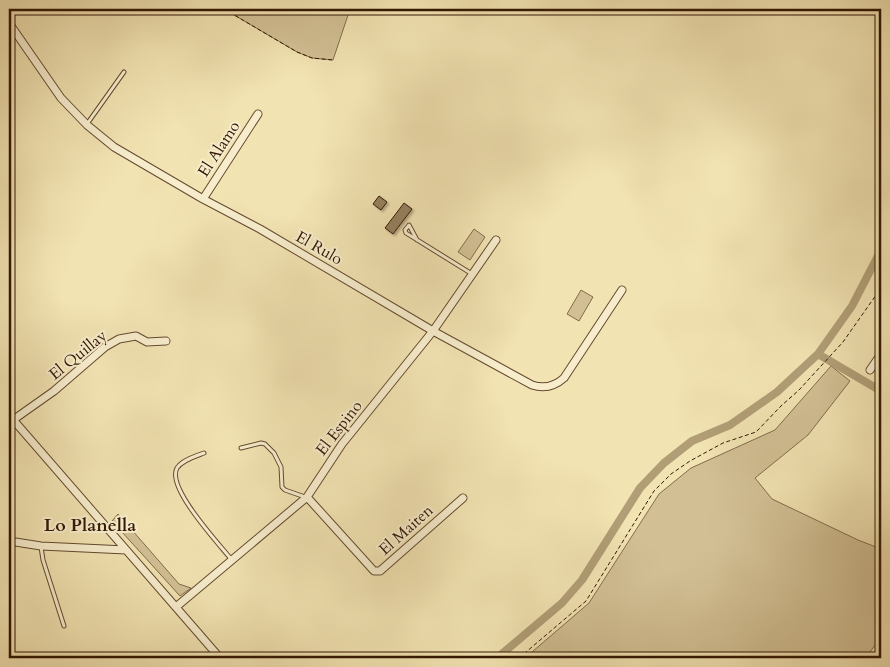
<svg xmlns="http://www.w3.org/2000/svg" width="890" height="667" font-family="Cardo,serif">
  <style>
    .green { fill: #d2c094; stroke: #826c4c }
    .lines { fill: none; stroke-linecap: round; stroke-linejoin: round }
    .canal { stroke: #b19e76; stroke-width: 8 }
    .building { fill: #96815e; stroke: #331703; filter: url(#shadow) }
    .lane-casing { stroke: #634a2f; stroke-width: 5 }
    .street-casing { stroke: #634a2f; stroke-width: 9 }
    .path { stroke: #331703; stroke-width: 1; stroke-dasharray: 4 2.5; stroke-linecap: butt }
    .lane { stroke: #f7edcd; stroke-width: 3 }
    .street { stroke: #f7edcd; stroke-width: 7 }
    .labels { text-anchor: middle; dominant-baseline: central; stroke-width: 4; stroke-linejoin: round; paint-order: stroke }
    .street-label { font-size: 16px; fill: #331703; stroke: #f7edcd }
    .neighbourhood-label { font-size: 18px; font-weight: bold; fill: #331703; stroke: #f7edcd }
  </style>
  <defs>
    <filter id="shadow"><feDropShadow dx="2" dy="2" stdDeviation="1" flood-color="#0004"/></filter>
  </defs>
  <rect width="100%" height="100%" fill="#f2e3b2"/>
  <filter id="stains"><feTurbulence type="fractalNoise" baseFrequency=".004" numOctaves="4"/><feColorMatrix values="0 0 0 0 .2 0 0 0 0 .09 0 0 0 0 .02 0 0 0 .5 -.17"/></filter>
  <radialGradient id="worn" r=".72"><stop offset=".6" stop-color="#630" stop-opacity="0"/><stop offset="1" stop-color="#630" stop-opacity=".3"/></radialGradient>
  <path class="green" d="M224,9H350L333,60L312,58L297,52Z
    M474,229L485,237L470,260L458,252Z
    M581,290L593,297L579,321L567,314Z
    M831,366L850,381L808,435L755,478L772,499L858,540L881,549V638L865,658H525L589,603L659,494L691,468L775,430Z
    M118,514L179,584L191,588L180,596L112,521Z"/>
  <g class="lines">
    <path class="canal" d="M818,354L881,391
      M497,658L562,603L582,580L640,488L664,463L692,441L730,425L777,392L818,354L852,306L881,250"/>
  </g>
  <path class="building" d="M379,196L387,202L381,210L373,204Z
    M404,203L412,209L393,234L385,228Z"/>
  <g class="lines">
    <g class="lane-casing">
      <path id="lane" d="M87,124L124,72
        M417,240L409,225L405,230L406,233L472,274
        M241,448L261,443L265,444L274,453L281,467L282,487L285,490L305,497
        M204,453C196,456 182,460 177,468C166,487 218,543 231,559
        M41,547L43,560L64,626"/>
    </g>
    <g class="street-casing">
      <path id="street" d="M9,23L61,98L87,125L114,147L203,199L260,229L433,331L532,385C544,389 555,386 564,378L622,290
        M203,199L258,114
        M870,370L881,354
        M9,415L220,658
        M13,420L54,391L105,347L119,339L136,336L147,342L166,341
        M307,497L374,571H380L463,498
        M9,541L41,546L126,550
        M176,607L307,497L342,444L433,331L496,240"/>
    </g>
    <path class="path" d="M224,9L297,52L312,58L333,60
      M519,658L586,601L654,491L671,474L690,461L723,443L756,432L781,406L799,390L843,342L881,288
      M879,658L881,655"/>
    <use href="#lane" class="lane"/>
    <use href="#street" class="street"/>
  </g>
  <g class="labels">
    <g class="street-label">
      <text transform="translate(219 149) rotate(-57)">El Alamo</text>
      <text transform="translate(319 248) rotate(30)">El Rulo</text>
      <text transform="translate(78 355) rotate(-39)">El Quillay</text>
      <text transform="translate(339 428) rotate(-52)">El Espino</text>
      <text transform="translate(406 530) rotate(-42)">El Maiten</text>
    </g>
    <g class="neighbourhood-label">
      <text x="90" y="525">Lo Planella</text>
    </g>
  </g>
  <rect width="890" height="667" fill="none" stroke="#f2e3b2" stroke-width="30"/>
  <rect x="10" y="10" width="870" height="647" fill="none" stroke="#331703" stroke-width="2.5"/>
  <rect x="15" y="15" width="860" height="637" fill="none" stroke="#331703"/>
  <rect width="100%" height="100%" filter="url(#stains)"/>
  <rect width="100%" height="100%" fill="url(#worn)"/>
</svg>
